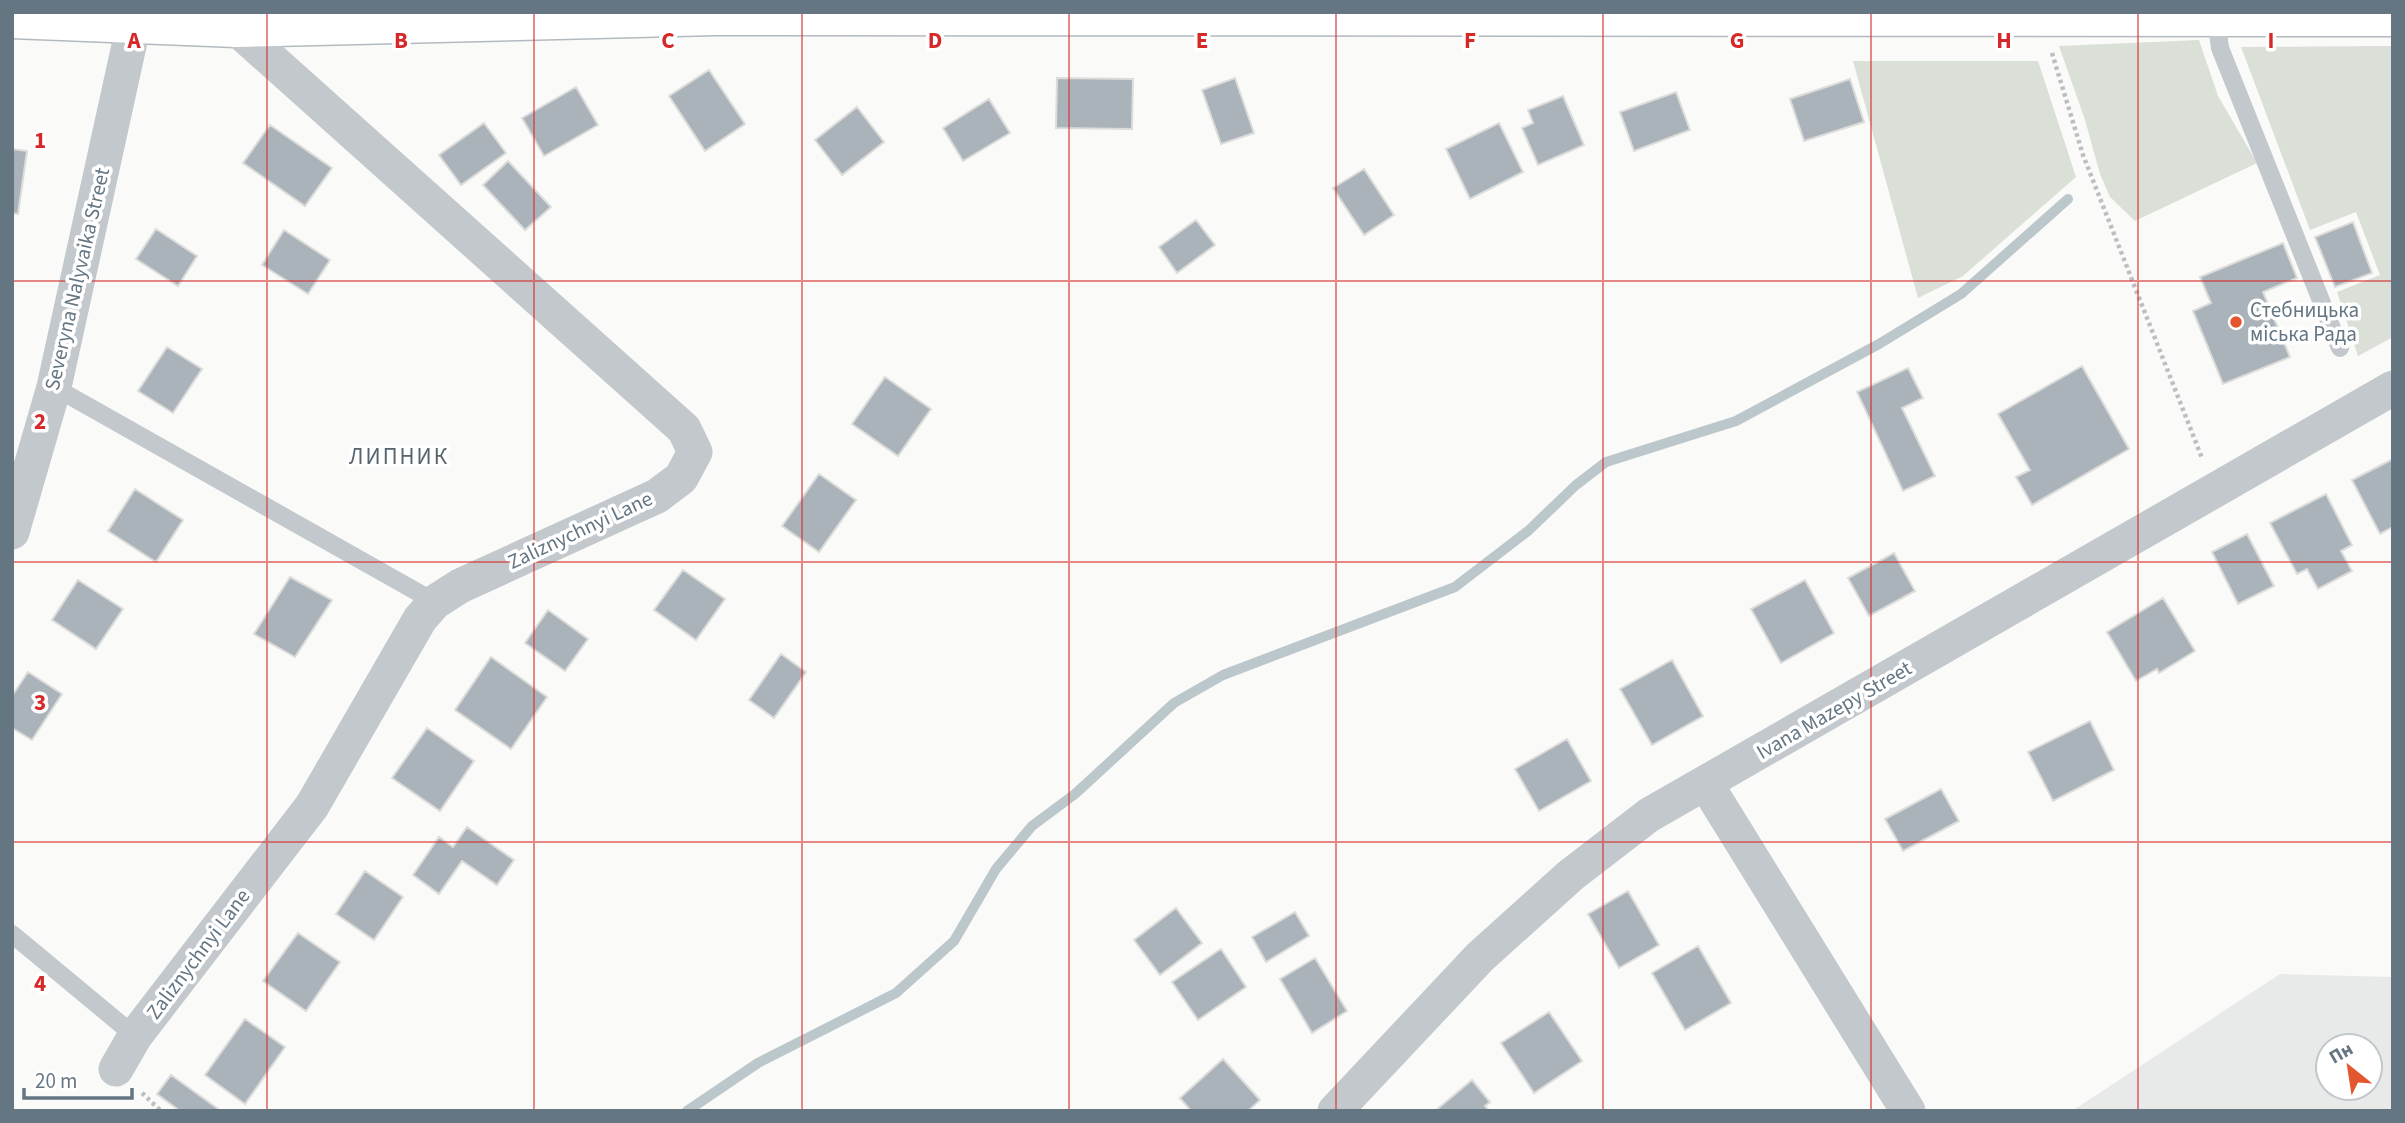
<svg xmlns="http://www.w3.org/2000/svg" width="2405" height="1123" font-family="'Source Sans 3',sans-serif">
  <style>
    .built { fill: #e8e9e9; fill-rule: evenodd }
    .green { fill: #dadfd7 }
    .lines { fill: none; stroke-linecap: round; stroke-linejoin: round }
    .stream { stroke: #bbc7cb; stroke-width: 10 }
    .building { fill: #aab3b9; stroke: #dcdcda; stroke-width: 2 }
    .secondary-casing { stroke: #b3babf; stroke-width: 41 }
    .path { stroke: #bbbfc2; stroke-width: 4.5; stroke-dasharray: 3.5 3.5; stroke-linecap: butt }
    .lane { stroke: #c3c8cc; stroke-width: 18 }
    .street { stroke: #c3c8cc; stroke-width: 35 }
    .secondary { stroke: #fff; stroke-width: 38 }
    .grid { fill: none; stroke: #d62828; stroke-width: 2; stroke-opacity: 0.55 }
    .poi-dot { fill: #e4572e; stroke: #fff; stroke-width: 2.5 }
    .labels { text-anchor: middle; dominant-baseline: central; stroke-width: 7; stroke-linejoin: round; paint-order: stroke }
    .street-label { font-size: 21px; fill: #657683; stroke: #fff }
    .poi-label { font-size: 21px; fill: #657683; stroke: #fff; text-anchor: start }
    .neighbourhood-label { font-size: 23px; letter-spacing: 2px; fill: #57646e; stroke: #fff }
    .grid-label { font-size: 23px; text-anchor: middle; font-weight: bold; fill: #d62828; stroke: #fff; stroke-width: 7; stroke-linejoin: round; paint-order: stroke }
  </style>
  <rect width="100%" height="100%" fill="#fafaf8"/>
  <path class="built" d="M2280,974L2393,977V1111H2072ZM2328,1046H2370V1088H2328Z"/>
  <path class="green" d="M2199,40L2218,96L2257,163L2135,221L2110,197L2100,174L2085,120L2059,46Z
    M2393,46V337L2358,356L2337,292L2380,275L2356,212L2310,230L2241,47Z
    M1853,61H2038L2076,177L1963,276L1918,298Z"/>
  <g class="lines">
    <path class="stream" d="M687,1111L758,1063L896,993L954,941L996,869L1032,826L1075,794L1174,703L1223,675L1455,587L1528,531L1576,485L1606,462L1736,421L1879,344L1961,294L2068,199"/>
  </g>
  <path class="building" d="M709,70L745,124L705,151L669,96Z
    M1057,78L1133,79L1132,129L1056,128Z
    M1235,78L1254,133L1221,144L1202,90Z
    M1850,79L1864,122L1804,141L1790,99Z
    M576,87L598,125L544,156L522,118Z
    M1676,92L1690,130L1634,151L1620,112Z
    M1563,96L1584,145L1538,165L1522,128L1533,123L1528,110Z
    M989,99L1010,133L963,161L943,128Z
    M857,107L884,142L842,175L815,140Z
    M484,123L506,153L461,185L439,155Z
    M1499,123L1523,172L1470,199L1446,149Z
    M270,125L332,168L305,206L243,163Z
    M12,149L27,151L18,214L12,213Z
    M508,161L551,207L525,230L483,185Z
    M1364,169L1394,215L1364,235L1333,188Z
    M1196,220L1215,245L1177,273L1159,247Z
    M2353,222L2372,273L2335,287L2315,237Z
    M156,229L197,256L178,286L136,259Z
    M284,230L330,260L308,294L262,265Z
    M2283,243L2297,278L2263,292L2290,357L2223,384L2193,311L2211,303L2200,277Z
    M167,347L202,369L173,413L138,391Z
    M2082,366L2129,449L2032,505L2016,477L2030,470L1998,414Z
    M1908,368L1923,398L1902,408L1935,476L1903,491L1857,392Z
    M885,377L931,409L898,456L852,424Z
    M2393,459V527L2380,534L2352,480Z
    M819,474L856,500L819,552L782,526Z
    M135,489L183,520L156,562L108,531Z
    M2326,494L2352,545L2341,551L2352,571L2318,589L2307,569L2297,574L2270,523Z
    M2247,534L2274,586L2238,604L2212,552Z
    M1894,553L1915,591L1869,616L1848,578Z
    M683,570L725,599L696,640L654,610Z
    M290,577L332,600L295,657L254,634Z
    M78,580L123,609L96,649L52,620Z
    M1805,580L1834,633L1781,663L1751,609Z
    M2163,598L2195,651L2159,673L2157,669L2136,681L2107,632Z
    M548,610L588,639L565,671L525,643Z
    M781,654L806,672L774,718L749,700Z
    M491,657L547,697L511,749L455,710Z
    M1672,660L1703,716L1652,745L1620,689Z
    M28,672L62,694L32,740L12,728V696Z
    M2090,721L2114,770L2053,801L2028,752Z
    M427,728L474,761L440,811L392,778Z
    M1567,739L1591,781L1539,811L1515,769Z
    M1941,789L1959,821L1903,851L1885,819Z
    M467,827L514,860L497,885L462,861L439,894L413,875L439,837L453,847Z
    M365,871L403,897L374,940L336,914Z
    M1628,891L1659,945L1619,968L1588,914Z
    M1176,908L1202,943L1160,975L1134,940Z
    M1295,912L1309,936L1266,962L1252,937Z
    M298,933L340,962L306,1011L263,981Z
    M1698,946L1731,1003L1685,1030L1652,973Z
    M1221,949L1246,987L1198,1020L1172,982Z
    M1315,958L1347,1011L1312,1033L1280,979Z
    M1549,1012L1582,1061L1534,1093L1501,1043Z
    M245,1019L285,1047L245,1104L205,1075Z
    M1223,1059L1260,1100L1248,1111H1191L1180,1098Z
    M171,1075L221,1111H180L157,1094Z
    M1472,1080L1490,1102L1485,1106L1489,1111H1435Z"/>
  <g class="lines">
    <g class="secondary-casing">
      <path id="secondary" d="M12,19L236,28L715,16L2393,17"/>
    </g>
    <path class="path" d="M2052,53L2083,155L2202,458
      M142,1093L161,1111"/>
    <path class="lane" d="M2216,18L2220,48L2340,348
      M54,387L435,602
      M12,934L135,1036"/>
    <path class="street" d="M12,532L54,387L134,23
      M1706,784L1908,1111
      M116,1069L135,1036L312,806L420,619L435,602L460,586L657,496L681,478L695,452L684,429L236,28
      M1335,1111L1480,957L1571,875L1649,815L2393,388"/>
    <use href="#secondary" class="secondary"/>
  </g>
  <path class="grid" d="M267,12V1111M534,12V1111M802,12V1111M1069,12V1111M1336,12V1111M1603,12V1111M1871,12V1111M2138,12V1111M12,281H2393M12,562H2393M12,842H2393"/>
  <circle class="poi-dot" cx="2236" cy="322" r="7"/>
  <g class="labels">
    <g class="street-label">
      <text transform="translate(77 279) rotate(-77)">Severyna Nalyvaika Street</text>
      <text transform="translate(580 530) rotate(-25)">Zaliznychnyi Lane</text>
      <text transform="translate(1834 710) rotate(-30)">Ivana Mazepy Street</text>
      <text transform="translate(198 954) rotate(-53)">Zaliznychnyi Lane</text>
    </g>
    <g class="poi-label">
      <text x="2250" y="310">Стебницька<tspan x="2250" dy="24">міська Рада</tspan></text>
    </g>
    <g class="neighbourhood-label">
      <text x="399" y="456">ЛИПНИК</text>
    </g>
  </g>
  <g class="grid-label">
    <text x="134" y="48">A</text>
    <text x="401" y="48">B</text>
    <text x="668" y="48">C</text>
    <text x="935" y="48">D</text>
    <text x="1202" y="48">E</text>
    <text x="1470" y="48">F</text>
    <text x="1737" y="48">G</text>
    <text x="2004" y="48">H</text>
    <text x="2271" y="48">I</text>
    <text x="40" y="148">1</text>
    <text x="40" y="429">2</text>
    <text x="40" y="710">3</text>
    <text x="40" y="991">4</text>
  </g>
  <rect width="2405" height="1123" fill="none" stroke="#657683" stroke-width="28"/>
  <g transform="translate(2349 1067) rotate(330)"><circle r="33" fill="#ffffff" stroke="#c1c8cd" stroke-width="2"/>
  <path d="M0-5L12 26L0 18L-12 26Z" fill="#e4572e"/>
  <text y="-10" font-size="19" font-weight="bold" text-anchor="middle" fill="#657683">Пн</text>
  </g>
  <path d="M24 1088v10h108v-10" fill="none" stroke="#657683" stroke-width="3.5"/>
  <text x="35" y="1088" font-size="21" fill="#657683" stroke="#ffffff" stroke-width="5" paint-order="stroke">20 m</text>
</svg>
